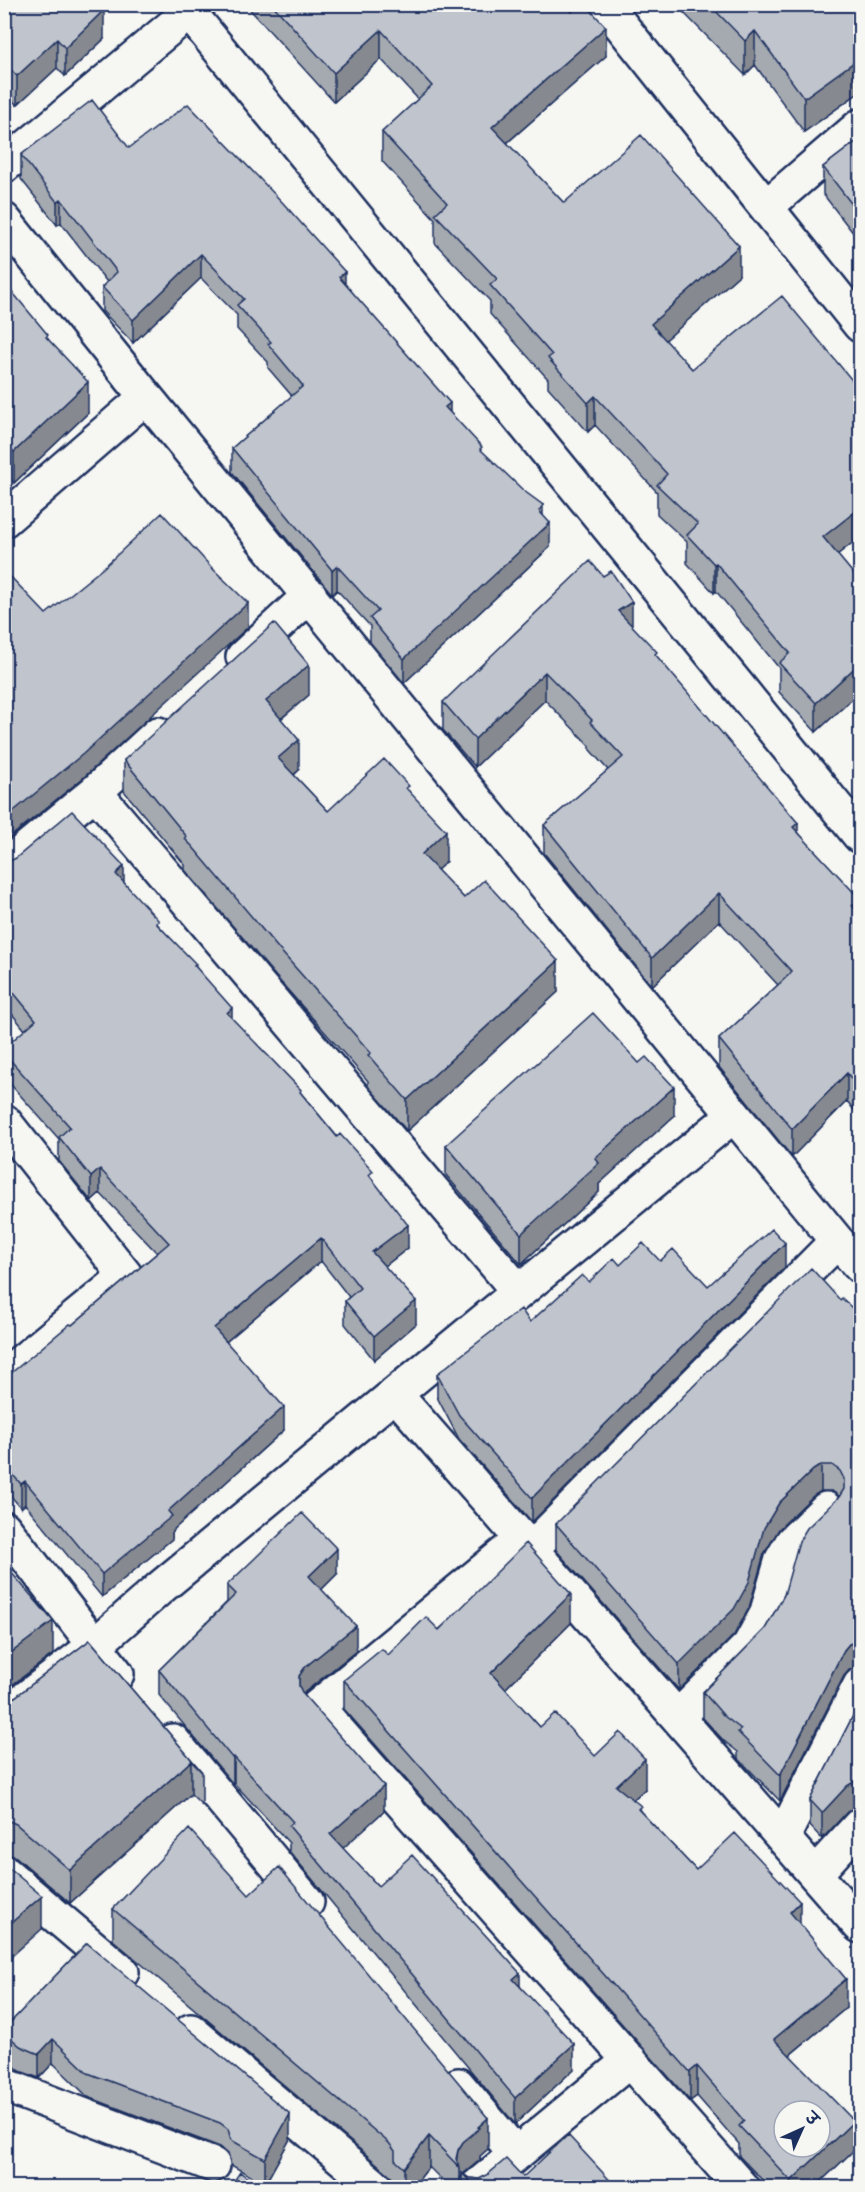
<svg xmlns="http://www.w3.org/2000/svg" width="865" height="2192" font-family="Mynerve,'Playpen Sans Deva',sans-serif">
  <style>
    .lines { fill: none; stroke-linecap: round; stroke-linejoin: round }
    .minor-casing { stroke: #1b2f5e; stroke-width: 38 }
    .minor { stroke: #f6f6f2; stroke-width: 33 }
    .wall { fill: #a5a9b0; stroke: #1b2f5e; stroke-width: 1.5 }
    .shaded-wall { fill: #868990; stroke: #1b2f5e; stroke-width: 1.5 }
    .building { fill: #c0c4cd; stroke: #1b2f5e; stroke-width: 1.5; fill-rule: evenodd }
  </style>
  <rect width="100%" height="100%" fill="#f6f6f2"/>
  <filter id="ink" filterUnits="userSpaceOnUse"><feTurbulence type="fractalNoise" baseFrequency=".0167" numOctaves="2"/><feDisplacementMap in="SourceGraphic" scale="12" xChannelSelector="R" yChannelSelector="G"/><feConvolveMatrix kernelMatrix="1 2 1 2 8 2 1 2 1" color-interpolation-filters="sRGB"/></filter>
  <g filter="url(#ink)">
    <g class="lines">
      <g class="minor-casing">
        <path id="minor" d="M604,4L860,325
          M4,166L189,12L860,836
          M766,207L860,126
          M4,220L146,397L837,1241L860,1266
          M4,520L146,397
          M243,657L310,595
          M95,792L158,734
          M4,867L95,792L519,1292
          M734,1115L395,1394L860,1926
          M4,1121L126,1276L4,1376
          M4,1528L117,1674
          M522,1539L317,1707L742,2188
          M531,1549L837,1241
          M4,1715L94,1646L160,1588L395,1394
          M678,1717L749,1646L766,1615L782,1559L792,1542L826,1509
          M173,1741L307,1902
          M783,1837L860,1685
          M4,1872L122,1972
          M815,1874L860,1825
          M191,2031L377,2188
          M4,2085L213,2165
          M458,2085L516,2154
          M475,2188L630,2060"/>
      </g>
      <use href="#minor" class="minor"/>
    </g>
    <path class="wall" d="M4,4L104,39L65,76L57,68L17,105L4,92Z
      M245,4H565L606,56L507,143L564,203L739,275L665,340L692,369L861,391V536L837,555L861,583V691L816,732L779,692V668L716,591L714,593L687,563V542L657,514V492L595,425L588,432L548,387V379L490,314V301L435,243V219L382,161V132L418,99L381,59L334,102Z
      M682,4H861V91L804,132L755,65L745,75L682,11Z
      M861,138V243L823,194V167Z
      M129,148L345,284L482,452L543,516L550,547L404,683L370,642V626L337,590L332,595L331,593L232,472V448L292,396L268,368V362L237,329V315L201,278L133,343L102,311V287L107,282L61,223L57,225L21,179V155Z
      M4,282L48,339L88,413L14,483L4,473Z
      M632,626L798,832L861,914V1119L847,1101L792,1157L719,1067V1039L778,985L719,921L652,986L544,853V825L608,770L590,750V746L545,700L475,767L443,730V702Z
      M309,695L281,719L299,770L294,775L328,811L409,791L446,862L437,870L464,898L558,992L407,1131L368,1086V1081L278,979L185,870V865L124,791V760Z
      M4,861L124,883L159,926L196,967L232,1019L301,1093L373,1180L408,1248L385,1266L416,1324L374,1360L345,1324V1301L349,1297L321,1261L226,1342L284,1430L172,1531V1539L102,1597L25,1504L21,1508L4,1488V1379L72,1325L157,1253L100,1193L91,1201L59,1161V1139L4,1077V1048L25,1030L4,1004Z
      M674,1116L599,1184V1192L521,1264L446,1175V1145Z
      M861,1152V1177L858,1174V1153Z
      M660,1261L708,1286L785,1267L532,1522L459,1439L437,1397V1374L530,1322L589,1282L620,1265Z
      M840,1300L861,1317V1667L858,1666L849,1670L844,1676L780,1801L738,1758V1752L724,1741L703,1718V1692L765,1629L839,1496L832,1491H821L813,1496L779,1529L764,1554L749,1608L734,1635L679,1690L556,1550V1524Z
      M337,1574L321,1590L356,1651L305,1692L304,1695L384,1811L342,1848L378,1886L520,1986L574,2069L515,2124L289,1851V1843L234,1783L233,1784L159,1695V1670L227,1602V1585Z
      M571,1623L505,1689L540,1727L595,1756L645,1789L633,1800L641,1812L696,1870L800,1924L846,2008L790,2055L854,2150L815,2187H769L739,2156V2144L697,2096L690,2101L344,1709V1680L388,1655L439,1630Z
      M90,1640L202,1772V1805L191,1794L70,1903L16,1857L7,1854H4V1700L15,1697Z
      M861,1700V1807H855L847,1812L822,1839L810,1826V1800Z
      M249,1895L488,2149L480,2156V2160L463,2174L469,2178L479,2179L523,2177L616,2187H462V2176L460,2178V2187H449L429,2167L413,2187H395V2182L389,2174L113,1940V1909Z
      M87,1943L290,2139L265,2184L231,2165L228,2154L220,2147L88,2097L53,2063L39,2078L20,2071L4,2057V2029Z"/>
    <path class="shaded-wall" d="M104,10V39L65,76V48Z
      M606,27V56L492,156V127Z
      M381,30V59L334,102V73Z
      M755,31V65L745,75V41Z
      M57,39V68L17,105V76Z
      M861,57V91L804,132V98Z
      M61,199V223L57,225V202Z
      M739,246V275L651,353V324Z
      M201,254V278L133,343V320Z
      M345,272V296L339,277Z
      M88,382V413L14,483V452Z
      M595,396V425L588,432V403Z
      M450,403V427L445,407Z
      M543,505V530L550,523V547L404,683V659Z
      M861,507V536L823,566V537Z
      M716,563V591L714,593V564Z
      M337,566V590L332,595V571Z
      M632,602V630L618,611Z
      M248,603V627L83,778L4,842V819Z
      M861,662V691L816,732V703Z
      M309,665V695L266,731V701Z
      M545,672V700L475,767V739Z
      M299,740V770L278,788V758Z
      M798,823V851L793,827Z
      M446,831V862L422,884V854Z
      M124,866V889L116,874Z
      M719,893V921L652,986V958Z
      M860,899V927L852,906Z
      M558,961V992L407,1131V1100Z
      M232,1008V1031L227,1013Z
      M847,1073V1101L792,1157V1129Z
      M674,1087V1116L599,1184V1192L521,1264V1234L595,1158Z
      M100,1169V1193L91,1201V1177Z
      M408,1225V1248L372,1276V1252Z
      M321,1238V1261L214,1352V1328Z
      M785,1243V1267L532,1522V1498Z
      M416,1301V1324L374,1360V1336Z
      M284,1407V1430L172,1531V1539L102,1597V1574L168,1511Z
      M821,1465V1491L813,1496L779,1529L764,1554L749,1608L734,1635L679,1690V1664L779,1503L813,1470Z
      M25,1481V1504L21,1508V1484Z
      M337,1549V1574L309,1602V1576Z
      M571,1594V1623L491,1703V1673Z
      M53,1621V1654L4,1691V1658Z
      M356,1626V1651L305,1692L299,1701V1711V1676L305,1667Z
      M858,1641V1666L849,1670L844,1676L780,1801V1775L844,1650L849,1644Z
      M234,1757V1783L233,1784V1759Z
      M645,1759V1789L616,1815V1786Z
      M191,1761V1794L70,1903V1870Z
      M855,1781V1807L847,1812L822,1839V1813L847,1786Z
      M384,1786V1811L330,1860V1834Z
      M42,1896V1929L4,1963V1929Z
      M800,1902V1931L790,1912Z
      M520,1973V1998L513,1979Z
      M846,1979V2008L774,2068V2039Z
      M53,2039V2063L39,2078V2054Z
      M574,2044V2069L515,2124V2098Z
      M697,2066V2096L690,2101V2072Z
      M290,2114V2139L265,2184V2159Z
      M488,2118V2149L480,2156V2160L463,2174L462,2173V2176L460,2178V2168L456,2164L458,2150L463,2142Z
      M854,2121V2150L815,2187H791V2181Z
      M429,2136V2167L413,2187H404V2168Z"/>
    <path class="building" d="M4,4H99L104,10L65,48L57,39L17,76L4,63Z
      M272,4H565L572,12L580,4H585L606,27L492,127L564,203L641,135L739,246L651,324L692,369L782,296L861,391V507L823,537L861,583V662L816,703L779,663L790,653L716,563L714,564L687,535L698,524L657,485L667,474L595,396L588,403L548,358L552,355L490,285L497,279L435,214L447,203L382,132L432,86L381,30L334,73Z
      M709,4H861V57L804,98L755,31L745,41Z
      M92,100L129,148L188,104L283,203L345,272L339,277L450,403L445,407L482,447L480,449L524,491L543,505L539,511L550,523L404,659L370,618L378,611L337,566L332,571L331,569L232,448L303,386L268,344L271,342L237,305L244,299L201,254L133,320L102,287L117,272L61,199L57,202L21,155Z
      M861,138V216L823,167Z
      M4,282L48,335L46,337L88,382L14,452L4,442Z
      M162,513L212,568L248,603L83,754L4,819V575L7,573L46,614L103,568Z
      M590,561L603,576L611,571L632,602L618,611L657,652L655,654L798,823L793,827L860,899L852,906L861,914V1091L847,1073L792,1129L719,1039L792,972L719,893L652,958L544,825L623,757L590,722L592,720L545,672L475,739L443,702Z
      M274,623L309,665L266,701L299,740L278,758L328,811L384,759L409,786L406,788L446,831L422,854L464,898L484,880L558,961L407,1100L368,1055L371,1053L278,948L192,846L185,839L187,837L124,760Z
      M72,811L124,866L116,874L159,921L156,923L196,964L194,965L232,1008L227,1013L301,1090L300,1092L337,1137L340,1134L373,1171L369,1175L408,1225L372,1252L416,1301L374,1336L345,1301L360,1288L321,1238L214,1328L284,1407L168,1511L172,1516L102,1574L25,1481L21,1484L4,1465V1379L70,1324L72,1325L169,1243L100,1169L91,1177L59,1137L70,1127L4,1053V1048L36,1020L4,981V861L8,862L16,858Z
      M593,1013L639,1063L646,1057L674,1087L595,1158L599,1163L521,1234L446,1145Z
      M772,1229L785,1243L532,1498L459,1415L437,1374L521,1309L530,1322L582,1275L589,1282L614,1258L620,1265L643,1243L660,1261L673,1249L708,1286Z
      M811,1268L840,1300L842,1298L861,1317V1641H858L849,1644L844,1650L780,1775L738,1732L741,1729L724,1716L703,1692L765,1629L784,1595L799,1541L807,1528L839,1497L844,1489V1479L840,1471L832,1465H821L813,1470L779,1503L764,1528L749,1582L734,1609L679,1664L556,1524Z
      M302,1513L337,1549L309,1576L356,1626L305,1667L299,1676V1686L303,1694L384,1786L330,1834L378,1886L412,1855L520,1973L513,1979L574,2044L515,2098L289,1826L293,1822L234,1757L233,1759L159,1670L236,1594L227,1585Z
      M526,1543L571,1594L491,1673L540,1727L555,1713L595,1756L620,1732L645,1759L616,1786L641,1806L638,1809L696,1870L735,1833L800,1902L790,1912L846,1979L774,2039L854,2121L791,2181L739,2126L744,2121L697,2066L690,2072L344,1680L382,1649L388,1655L426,1617L439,1630ZM784,2111H820V2147H784Z
      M4,1564L53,1621L4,1658Z
      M90,1640L202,1772L191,1761L70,1870L16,1824L7,1820L4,1821V1700L15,1697Z
      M861,1700V1781H855L847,1786L822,1813L810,1800Z
      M189,1829L249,1895L279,1867L488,2118L478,2127L480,2128L463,2142L458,2150L456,2159L460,2168L429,2136L404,2168L395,2160V2151L389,2143L113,1909Z
      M4,1864L42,1896L4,1929Z
      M87,1943L290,2114L265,2159L231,2140L228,2129L220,2123L88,2073L53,2039L39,2054L20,2046L4,2032V2029Z
      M568,2135L616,2187H474H475L462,2173L469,2178L479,2179L487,2175L506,2159L523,2177Z
      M240,2172L259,2187H230Z"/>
  </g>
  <rect width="865" height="2192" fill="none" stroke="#f6f6f2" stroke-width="24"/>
  <rect x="12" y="12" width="841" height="2168" fill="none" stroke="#1b2f5e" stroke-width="2" filter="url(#ink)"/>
  <g transform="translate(802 2129) rotate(45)"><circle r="28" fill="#f6f6f2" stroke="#9ea6b7" stroke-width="1.5"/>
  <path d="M0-4.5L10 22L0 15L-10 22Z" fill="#1b2f5e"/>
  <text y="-9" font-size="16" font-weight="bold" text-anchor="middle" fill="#1b2f5e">उ</text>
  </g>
</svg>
